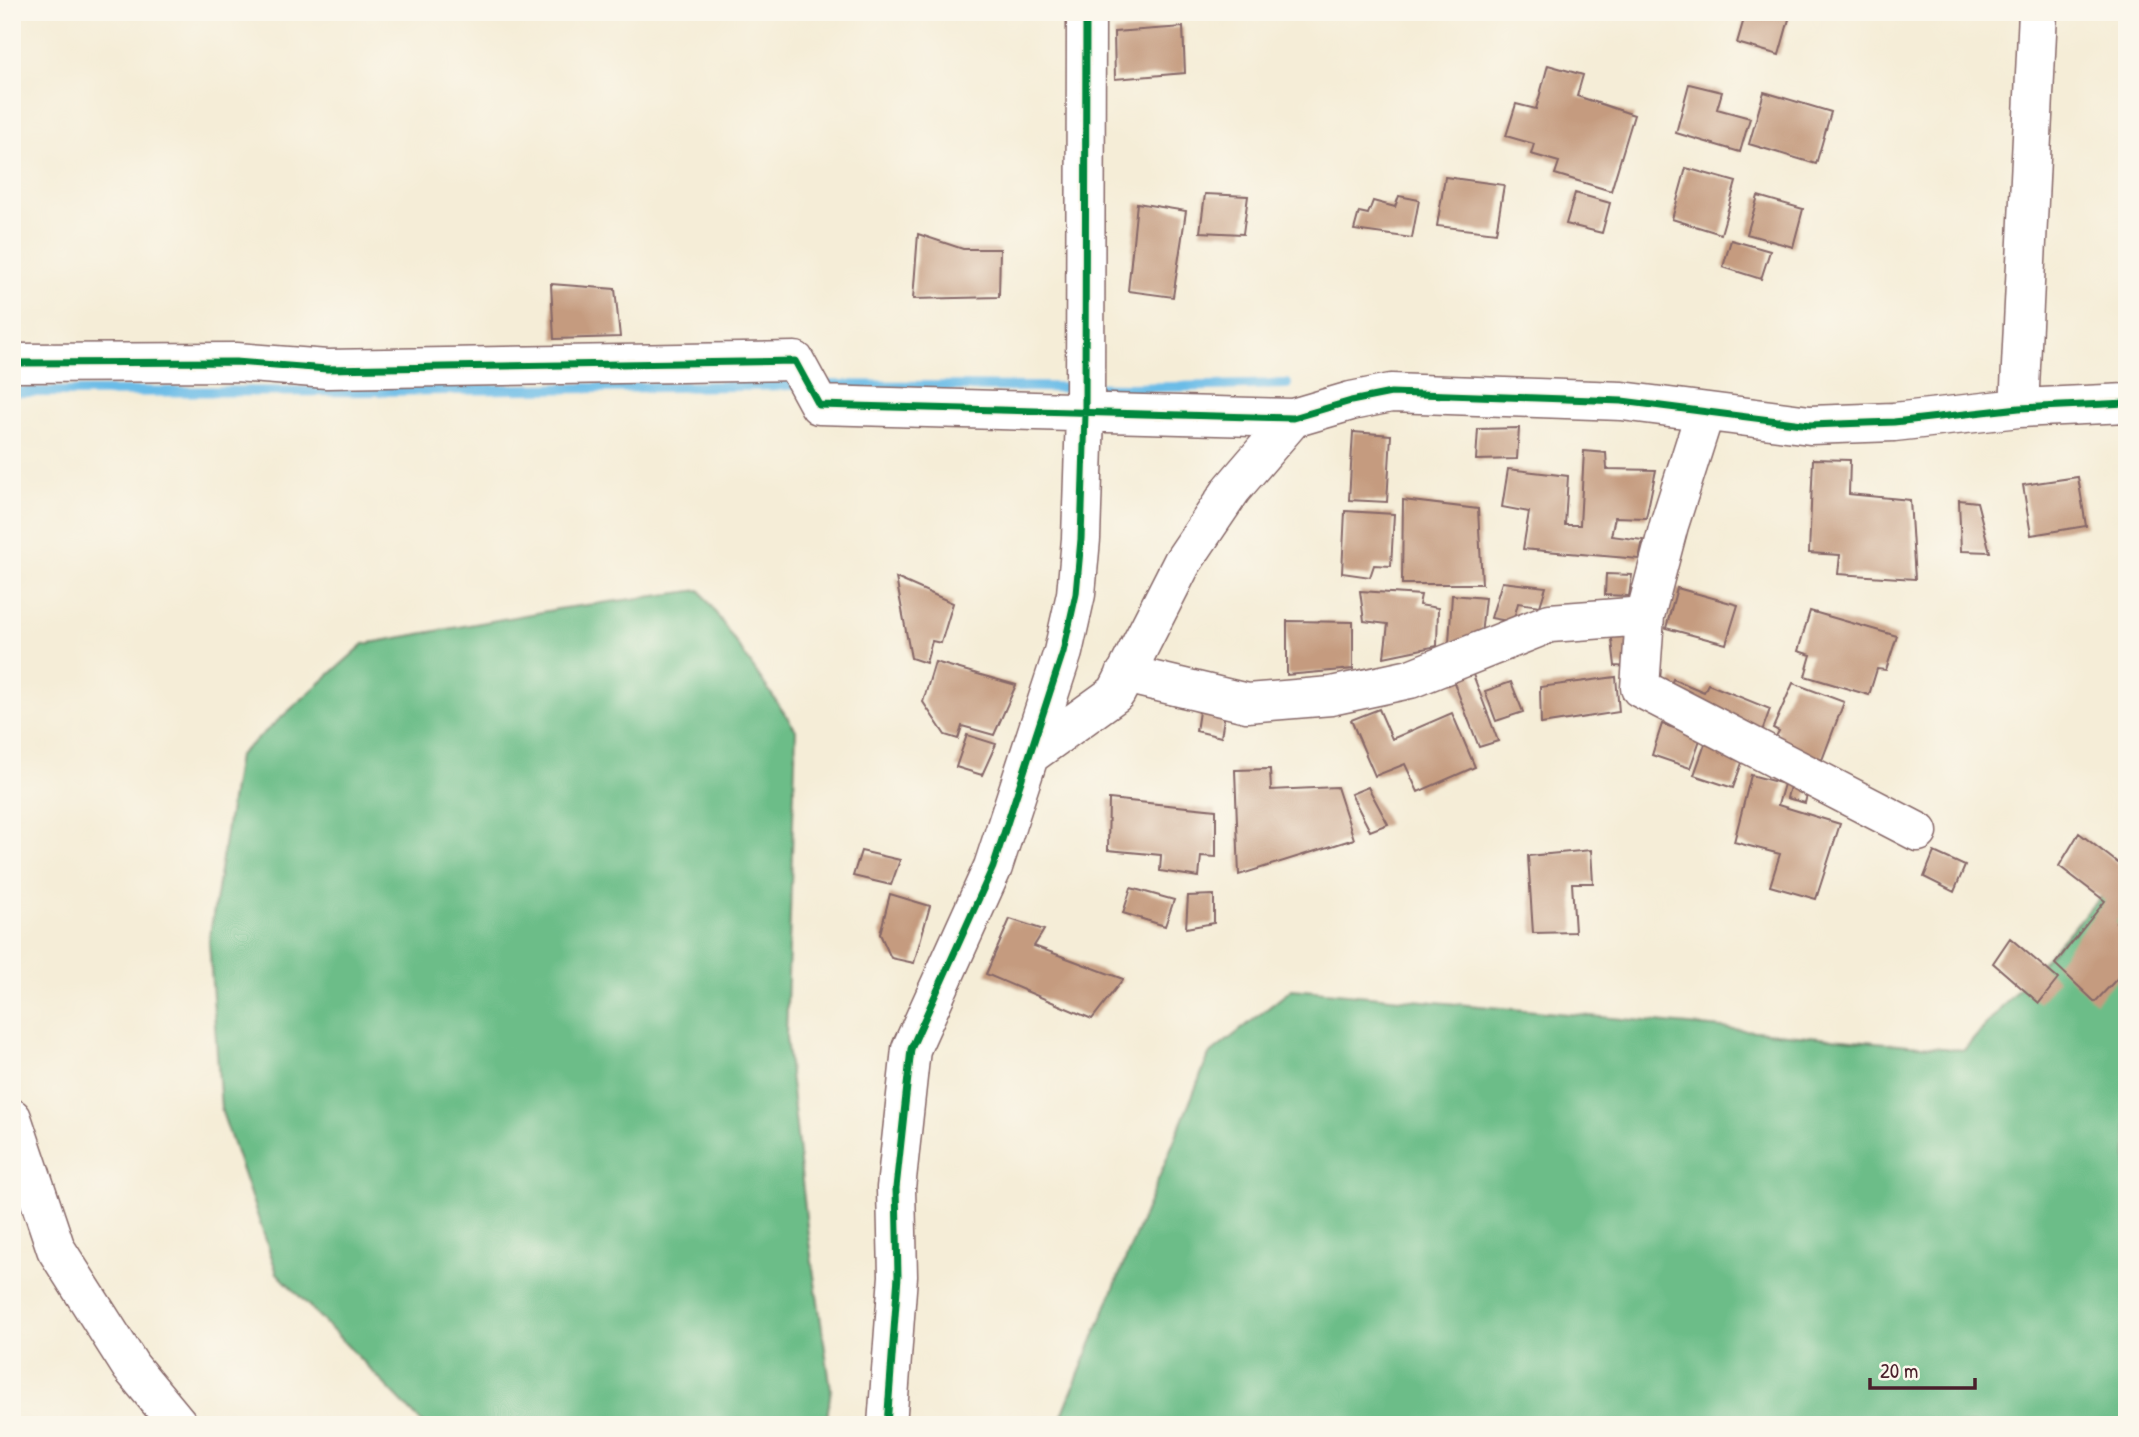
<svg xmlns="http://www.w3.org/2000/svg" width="2139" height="1437" font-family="'Patrick Hand',sans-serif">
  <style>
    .forest { fill: #6cbd88; stroke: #5b6e5a; stroke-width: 2 }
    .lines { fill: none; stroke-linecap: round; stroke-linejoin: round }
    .stream { stroke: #6bbce7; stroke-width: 10 }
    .building { fill: #c59b7f }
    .minor-casing { stroke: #866767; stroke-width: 41 }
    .minor { stroke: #fff; stroke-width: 38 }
    .cycleway-casing { stroke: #fbf7ec; stroke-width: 11 }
    .cycleway { stroke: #00873e; stroke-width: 7 }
  </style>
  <rect width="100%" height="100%" fill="#fbf7ec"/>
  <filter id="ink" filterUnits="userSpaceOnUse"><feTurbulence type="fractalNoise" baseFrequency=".0143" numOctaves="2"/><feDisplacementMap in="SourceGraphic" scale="14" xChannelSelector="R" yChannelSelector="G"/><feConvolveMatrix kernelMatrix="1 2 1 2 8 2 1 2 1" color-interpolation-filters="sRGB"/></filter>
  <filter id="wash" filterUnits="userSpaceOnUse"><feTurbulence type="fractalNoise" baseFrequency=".00686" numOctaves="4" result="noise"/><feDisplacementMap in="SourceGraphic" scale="28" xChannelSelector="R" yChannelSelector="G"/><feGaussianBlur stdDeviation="1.57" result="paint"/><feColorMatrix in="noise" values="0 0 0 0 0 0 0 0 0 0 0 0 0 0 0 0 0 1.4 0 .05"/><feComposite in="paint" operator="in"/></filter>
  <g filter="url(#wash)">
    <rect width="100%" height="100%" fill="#f5edd7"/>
    <path class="forest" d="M700,590L796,730L786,1037L808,1235L831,1389L826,1425H424L277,1273L221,1109L209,941L238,756L364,644L564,608Z
      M2127,867V1425H1058L1209,1055L1292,989L1964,1050Z"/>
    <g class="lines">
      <path class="stream" d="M818,385L1133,388L1287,384
        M12,392L376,391L798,385"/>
    </g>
    <g id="blocks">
      <path class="building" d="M1746,12H1791L1779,55L1737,43Z
        M1183,27L1185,73L1115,79L1114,32Z
        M1548,65L1583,75L1577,96L1634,115L1611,191L1555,174L1559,162L1531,154L1534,144L1506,136L1516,104L1536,109Z
        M1689,84L1722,92L1717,109L1750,118L1740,152L1676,133Z
        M1764,92L1831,112L1816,164L1749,144Z
        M1686,168L1736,182L1721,234L1672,219Z
        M1445,177L1504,185L1496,233L1437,226Z
        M1575,193L1610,203L1602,233L1566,224Z
        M1205,194L1248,196L1243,234L1200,232Z
        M1399,196L1419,200L1412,238L1354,230L1359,212L1368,214L1373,201L1395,207Z
        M1758,196L1803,209L1793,247L1747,234Z
        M1137,203L1186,211L1173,297L1128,291Z
        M918,234L963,249H1000L999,297L913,299Z
        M1731,240L1770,251L1761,279L1723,267Z
        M551,284L615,289L620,337L554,339Z
        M1519,428L1517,459L1476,460L1478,429Z
        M1353,432L1391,435L1387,502L1349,500Z
        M1584,451L1606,453L1607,469L1656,470L1646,518L1615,517L1611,536L1643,540L1639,559L1523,549L1529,512L1502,507L1508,469L1568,476L1565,525H1580Z
        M1813,459L1850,460L1849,494L1910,500L1915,579L1838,574L1840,555L1809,553Z
        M2078,477L2086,526L2031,535L2023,485Z
        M1403,500L1478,509L1482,584H1402Z
        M1959,500L1977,502L1990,552L1961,551Z
        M1345,511L1394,514L1391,566L1374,565L1370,577L1342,573Z
        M1606,574L1632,575L1629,596L1605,595Z
        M896,578L953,603L941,643L932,641L926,663L911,658Z
        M1502,582L1546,587L1540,606L1518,603L1513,622L1491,618Z
        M1677,588L1738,605L1726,644L1666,628Z
        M1360,591L1421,595L1419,605L1438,608L1437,646L1384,657L1388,624L1364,621Z
        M1452,595L1485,598L1481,635L1449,643Z
        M1810,611L1897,636L1886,670L1877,669L1869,695L1805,676L1811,655L1798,651Z
        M1287,621L1353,622V669L1287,675Z
        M1630,629L1631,667L1615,666L1611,631Z
        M935,662L1016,685L994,735L962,726L958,739L945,735L923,702Z
        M1472,672L1498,741L1479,747L1453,680Z
        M1616,677L1619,712L1541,724L1540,687Z
        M1673,679L1704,692L1708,684L1770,709L1761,734L1667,696Z
        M1511,682L1523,712L1496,721L1485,691Z
        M1793,683L1844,702L1822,760L1774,740L1779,731L1773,728Z
        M1200,705L1225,712L1221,737L1196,731Z
        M1379,709L1392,739L1452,713L1475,767L1418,792L1405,764L1375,776L1351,720Z
        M1662,724L1701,737L1690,768L1652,755Z
        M967,735L996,744L982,775L956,767Z
        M1705,744L1744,757L1733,788L1694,775Z
        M1270,769L1271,790L1337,787L1354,839L1239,875L1235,770Z
        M1751,775L1784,784L1778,805L1840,824L1816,899L1770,886L1780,854L1734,842Z
        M1791,782L1809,787L1805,803L1787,798Z
        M1368,787L1388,824L1370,831L1351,794Z
        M1109,799L1216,810V857L1201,856L1199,877L1160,871L1161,855L1108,850Z
        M2079,833L2127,870V909L2116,922L2127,932V968L2095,1002L2055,964L2105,901L2059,866Z
        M1591,850L1593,883H1572L1575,932L1533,933L1528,856Z
        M861,851L900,860L891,885L853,876Z
        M1934,852L1965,866L1954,892L1924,877Z
        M1131,888L1174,900L1165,926L1123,913Z
        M890,894L930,906L914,963L891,958L880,934Z
        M1214,895V923L1186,928L1188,896Z
        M1010,919L1044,930L1034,946L1123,979L1092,1019L986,974Z
        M2010,938L2058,979L2039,1003L1993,963Z"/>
    </g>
  </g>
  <g filter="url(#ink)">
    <use href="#blocks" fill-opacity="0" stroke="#866767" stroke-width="2"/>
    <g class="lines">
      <g class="minor-casing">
        <path id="minor" d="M12,363L236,362L327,369L795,361L819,405L1293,418L1351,401L1391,393L1622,401L1810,425L1894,422L2019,408L2127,403
          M2019,408L2038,12
          M1645,616L1669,525L1705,412
          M1125,674L1247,703L1331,696L1410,679L1550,623L1645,616L1640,688L1918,832
          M1030,755L1116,693L1182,563L1232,489L1293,418
          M12,1118L56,1249L131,1367L179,1425
          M887,1425L898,1276L896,1188L911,1049L993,867L1063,652L1076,594L1081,539L1085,414L1086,12"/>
      </g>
      <use href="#minor" class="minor"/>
      <g class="cycleway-casing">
        <path id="cycleway" d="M12,363L236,362L327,369L795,361L819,405L1293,418L1351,401L1391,393L1622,401L1810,425L1894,422L2019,408L2127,403
          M887,1425L898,1276L896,1188L911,1049L993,867L1063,652L1076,594L1081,539L1085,414L1086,12"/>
      </g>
      <use href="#cycleway" class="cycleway"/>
    </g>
  </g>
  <rect width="2139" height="1437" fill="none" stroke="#fbf7ec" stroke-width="42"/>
  <path d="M1870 1378v10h105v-10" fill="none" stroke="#4a1f2b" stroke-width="3.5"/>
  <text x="1880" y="1378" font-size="21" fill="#4a1f2b" stroke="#fbf7ec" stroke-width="5" paint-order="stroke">20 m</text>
</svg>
